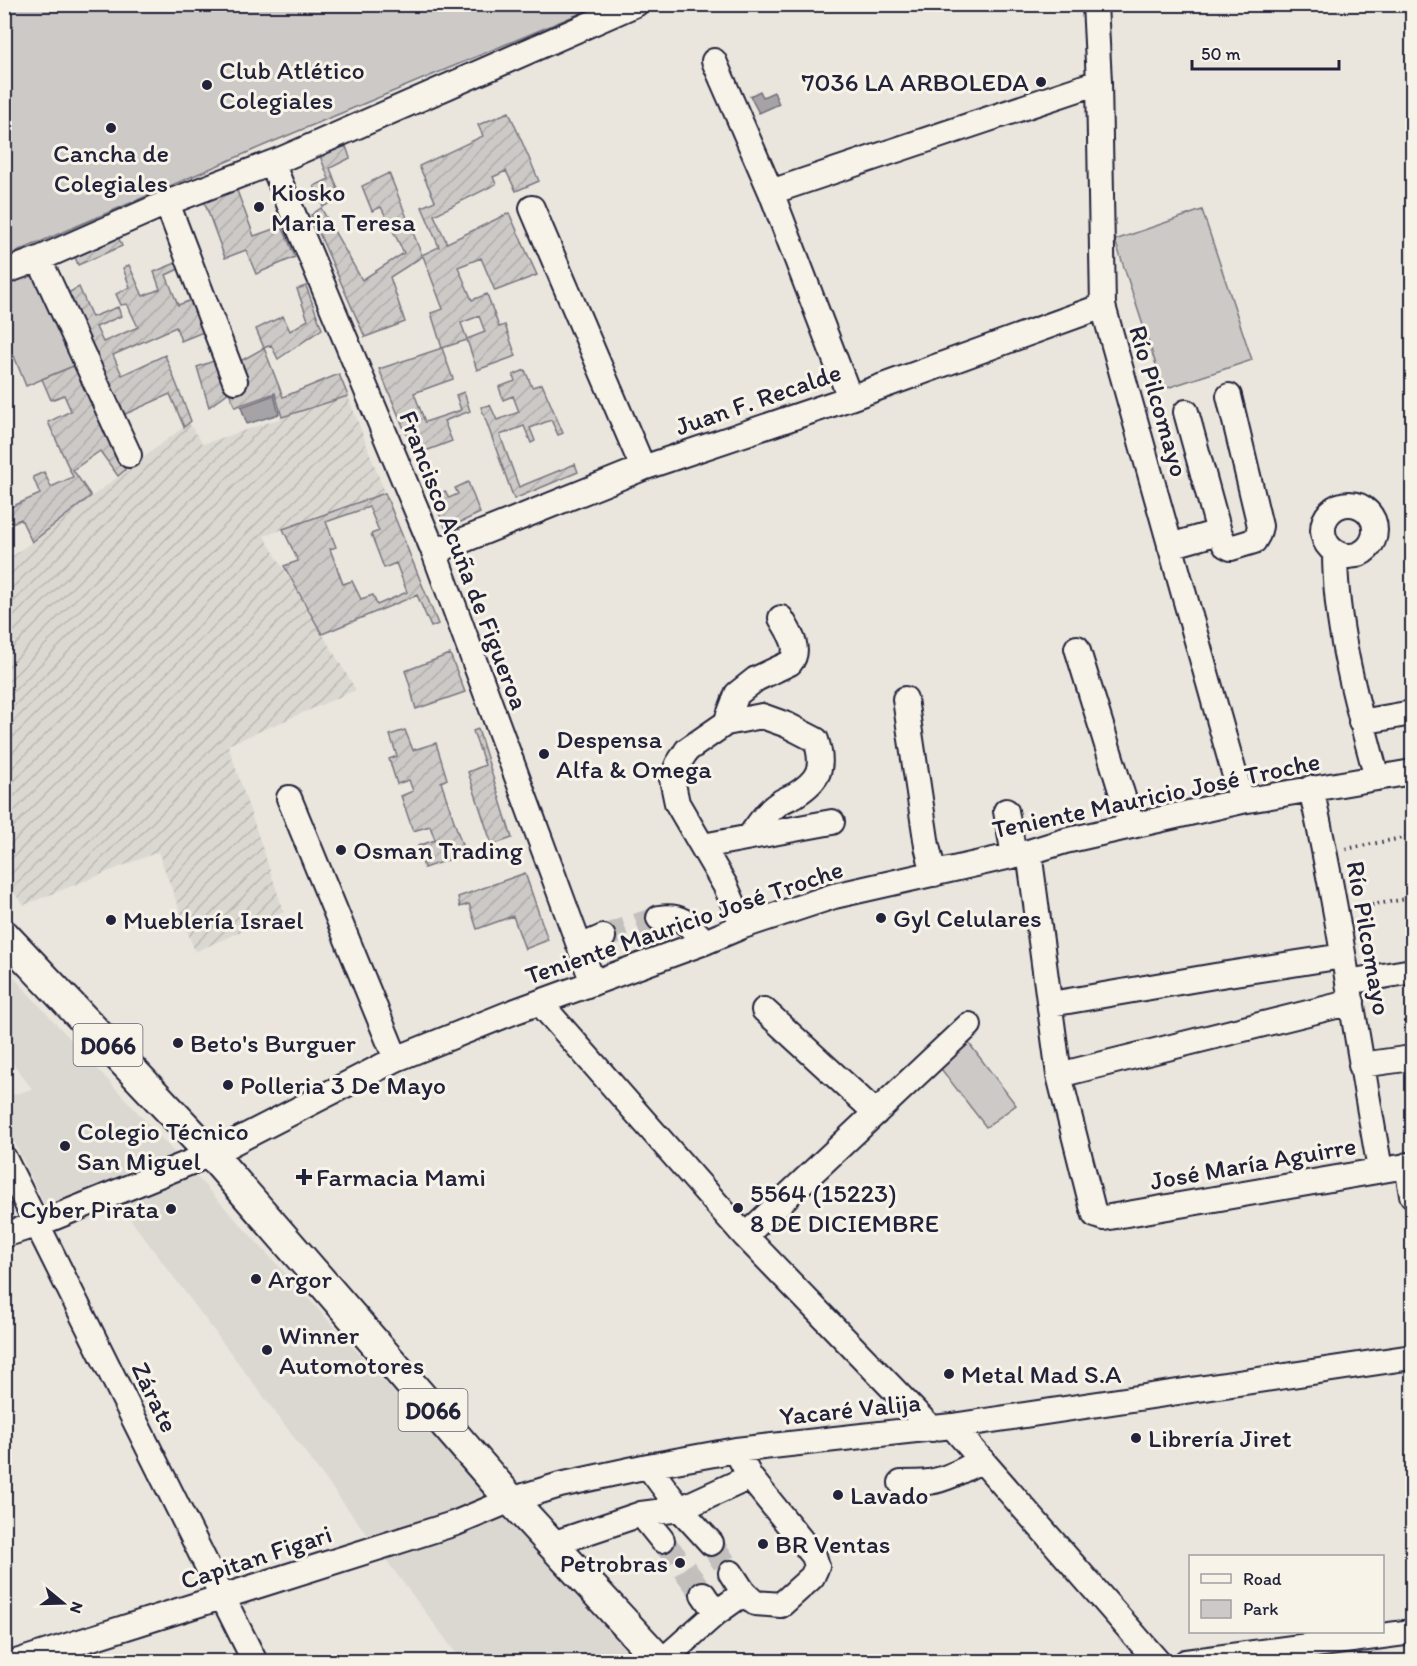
<svg xmlns="http://www.w3.org/2000/svg" width="1417" height="1666" font-family="Itim,sans-serif">
  <style>
    .built { fill: #dbd8d2 }
    .industrial { fill: url(#industrial-furrows) }
    .park { fill: #cdc9c6; stroke: #787680; stroke-width: 1.5 }
    .garden { fill: url(#garden-furrows); stroke: #787680; stroke-width: 1.5; fill-rule: evenodd }
    .water { fill: #a6a3a6; stroke: #716f7b; stroke-width: 1.5 }
    .lines { fill: none; stroke-linecap: round; stroke-linejoin: round }
    .minor-tunnel { stroke: #c2bfbd; stroke-width: 24; stroke-dasharray: 24 12; stroke-linecap: butt }
    .minor-casing { stroke: #22223b; stroke-width: 28 }
    .major-casing { stroke: #22223b; stroke-width: 34 }
    .path { stroke: #22223b; stroke-width: 4; stroke-dasharray: 1.5 4.5; stroke-linecap: butt }
    .minor { stroke: #f7f3e8; stroke-width: 24 }
    .major { stroke: #f7f3e8; stroke-width: 30 }
    .poi-dot { fill: #22223b; stroke: #f7f3e8; stroke-width: 2 }
    .labels { text-anchor: middle; dominant-baseline: central; stroke-width: 6; stroke-linejoin: round; paint-order: stroke }
    .shield { fill: #f7f3e8; stroke: #62616f; stroke-width: 1.5 }
    .shield-label { font-size: 24px; font-weight: bold; fill: #22223b }
    .poi-label { font-size: 26px; fill: #22223b; stroke: #f7f3e8; text-anchor: start }
    .street-label { font-size: 26px; fill: #22223b; stroke: #f7f3e8 }
  </style>
  <defs>
    <pattern id="industrial-furrows" width="10" height="10" patternUnits="userSpaceOnUse" patternTransform="scale(1.5)"><rect width="10" height="10" fill="#dbd8d2"/><path d="M-1 1l2-2M0 10L10 0M9 11l2-2" fill="none" stroke="#bcb9b5"/></pattern>
    <pattern id="garden-furrows" width="10" height="10" patternUnits="userSpaceOnUse" patternTransform="scale(1.5)"><rect width="10" height="10" fill="#cdc9c6"/><path d="M-1 1l2-2M0 10L10 0M9 11l2-2" fill="none" stroke="#b0acab"/></pattern>
  </defs>
  <rect width="100%" height="100%" fill="#eae6de"/>
  <filter id="ink" filterUnits="userSpaceOnUse"><feTurbulence type="fractalNoise" baseFrequency=".0167" numOctaves="2"/><feDisplacementMap in="SourceGraphic" scale="12" xChannelSelector="R" yChannelSelector="G"/><feConvolveMatrix kernelMatrix="1 2 1 2 8 2 1 2 1" color-interpolation-filters="sRGB"/></filter>
  <g filter="url(#ink)">
    <path class="built" d="M5,968L641,1661H462L103,1183L45,1206L5,1123V1097L32,1089L5,1052Z"/>
    <path class="industrial" d="M348,396L385,493L264,536L356,690L228,745L284,912L195,952L158,852L24,905L5,883V562L189,423L203,444Z"/>
    <path class="park" d="M4,5L5,4L600,5L265,145L5,257Z
      M1202,210L1252,360L1164,389L1115,240Z
      M37,272L76,365L26,386L14,356L5,360V286Z
      M968,1042L1016,1105L986,1127L938,1065Z"/>
    <path class="garden" d="M509,112L539,181L516,191L506,171L493,177L496,184L434,215L447,243L509,213L537,275L495,291L481,258L458,267L472,300L487,294L499,327L505,325L516,356L477,370L467,340L442,348L453,379L414,393L425,422L461,410L456,395L464,392L470,411L444,421L452,441L415,455L379,369L442,348L431,313L443,309L423,256L390,277L405,322L365,337L311,215L321,208L362,280L404,253L381,207L372,211L362,186L389,173L422,255L439,247L422,207L435,201L419,166L483,136L478,125ZM479,316L485,332L467,339L461,323Z
      M346,146L350,158L330,168L341,197L323,207L314,186L329,179L320,156Z
      M236,188L254,236L282,226L295,257L256,274L246,250L225,258L204,201Z
      M118,236L122,246L78,265L74,254Z
      M183,260L185,266L166,275L178,305L197,298L208,330L181,341L176,327L113,355L122,375L165,355L191,421L184,427L170,394L121,416L66,294L79,287L92,317L118,307L121,316L96,327L103,342L138,327L127,304L121,305L116,294L130,287L123,268L129,265L143,296L160,289L154,272Z
      M306,286L322,329L278,359L271,345L264,348L283,397L339,374L348,396L282,417L275,393L235,407L229,392L209,407L197,367L219,359L235,364L264,348L256,329L283,316L290,331L308,320L297,289Z
      M76,365L125,470L118,476L100,451L73,470L91,496L32,542L21,519L5,526L4,510L40,494L33,477L44,472L51,487L73,477L48,422L71,411L64,395L51,400L42,379Z
      M525,370L532,387L542,384L563,433L558,435L551,420L530,428L535,441L531,443L524,426L500,435L519,487L575,464L578,472L514,499L481,407L490,405L497,420L519,412L513,396L503,400L499,387L515,381L513,375Z
      M468,482L480,513L446,529L432,497L445,491L449,498L458,494L455,488Z
      M385,493L438,624L431,627L417,595L322,634L284,566L298,561L283,529ZM369,507L379,531L371,534L384,568L396,563L407,592L377,605L373,595L361,599L352,581L343,584L330,549L336,547L326,522Z
      M450,654L465,692L416,709C412,696 410,683 405,671Z
      M478,729L512,838L492,845L468,772L485,765L473,731Z
      M405,730L413,750L436,743L447,779L441,782L465,854L424,868L418,846L435,840L430,826L413,831L401,796L413,791L409,780L397,784L389,759L397,756L390,735Z
      M525,873L548,940L525,949L513,916L477,929L469,904L460,907L458,897Z"/>
    <path class="water" d="M760,91L763,97L774,92L779,104L759,113L750,96Z
      M274,395L279,414L247,424L241,407Z"/>
    <g class="lines">
      <path class="minor-tunnel" d="M603,937L659,918
        M662,1540L703,1594
        M711,1543L731,1573"/>
      <g class="minor-casing">
        <path id="minor" d="M1095,4L1099,82L1103,306L1242,801
          M714,61L771,192L850,398
          M272,163L434,552L593,983
          M771,192L1099,82
          M167,203L235,381
          M532,208L643,468
          M39,259L129,455
          M4,272L39,259L164,204L282,159L636,4
          M1323 530a26 26 0 1 1 52 0a26 26 0 1 1-52 0Z
          M1219,532L1225,545L1231,548L1254,541L1258,534L1260,526L1229,396
          M1170,546L1219,532L1186,412
          M434,552L643,468L850,398L1103,306
          M1335,552C1335,629 1357,704 1377,778
          M1077,648L1132,826
          M905,699L927,846L934,874
          M1361,722L1412,713
          M726,723L737,694L756,679L790,663C802,649 789,632 781,618
          M1311,788C1339,915 1357,1042 1380,1169
          M289,798L396,1059
          M1006,811L1014,855
          M703,846L832,822
          M1029,852L1059,1075L1092,1206L1095,1215L1104,1218L1412,1165
          M659,918C683,914 690,926 705,942
          M743,926L726,887L677,803L672,779L678,764L687,750L726,723L762,716L787,725L816,740C825,768 819,780 795,795C789,798 783,800 778,804C766,812 758,825 750,836
          M580,947L603,937
          M1348,982L1412,971
          M540,1003L745,1236L932,1429
          M1051,1004L1215,976L1343,956
          M764,1010L876,1113
          M1361,1065L1412,1058
          M1059,1075L1352,1002
          M4,1158L255,1662
          M1407,1165L1412,1195
          M4,1235L38,1224L211,1154L396,1059L513,1012L705,942L743,926L834,896L1029,852L1065,841L1242,801L1412,772
          M745,1236L969,1025
          M952,1426L1158,1662
          M736,1450L750,1477L814,1556L817,1566L812,1577L781,1605L755,1603L744,1593
          M648,1466L680,1509L711,1543
          M901,1483C910,1483 920,1483 929,1482C948,1479 965,1469 982,1460
          M641,1514L662,1540
          M552,1544L641,1514L680,1509L750,1477
          M703,1594L716,1613
          M16,1662L456,1523L511,1500L560,1485L648,1466L736,1450L952,1426L1412,1357
          M661,1662L716,1613L744,1593L731,1573
          M1186,1662L1412,1632"/>
      </g>
      <g class="major-casing">
        <path id="major" d="M4,935L211,1154L511,1500L661,1662"/>
      </g>
      <path class="path" d="M1346,849L1412,836
        M1354,908L1412,898"/>
      <use href="#minor" class="minor"/>
      <use href="#major" class="major"/>
    </g>
  </g>
  <g class="poi-dot">
    <circle cx="1041" cy="82" r="6"/>
    <circle cx="207" cy="85" r="6"/>
    <circle cx="111" cy="128" r="6"/>
    <circle cx="259" cy="207" r="6"/>
    <circle cx="544" cy="754" r="6"/>
    <circle cx="341" cy="850" r="6"/>
    <circle cx="881" cy="918" r="6"/>
    <circle cx="111" cy="920" r="6"/>
    <circle cx="178" cy="1043" r="6"/>
    <circle cx="228" cy="1085" r="6"/>
    <circle cx="65" cy="1146" r="6"/>
    <path d="M301 1168h6v6h6v6h-6v6h-6v-6h-6v-6h6z"/>
    <circle cx="738" cy="1208" r="6"/>
    <circle cx="171" cy="1209" r="6"/>
    <circle cx="256" cy="1279" r="6"/>
    <circle cx="267" cy="1350" r="6"/>
    <circle cx="949" cy="1374" r="6"/>
    <circle cx="1136" cy="1438" r="6"/>
    <circle cx="838" cy="1495" r="6"/>
    <circle cx="763" cy="1544" r="6"/>
    <circle cx="680" cy="1563" r="6"/>
  </g>
  <g class="labels">
    <g class="shield">
      <rect x="73.5" y="1024" width="69" height="42" rx="4.5"/>
      <rect x="398.5" y="1389" width="69" height="42" rx="4.5"/>
    </g>
    <g class="shield-label">
      <text x="108" y="1045">D066</text>
      <text x="433" y="1410">D066</text>
    </g>
    <g class="poi-label">
      <text x="219" y="70">Club Atlético<tspan x="219" dy="30">Colegiales</tspan></text>
      <text x="1029" y="82" text-anchor="end">7036 LA ARBOLEDA</text>
      <text x="111" y="153" text-anchor="middle">Cancha de<tspan x="111" dy="30">Colegiales</tspan></text>
      <text x="271" y="192">Kiosko<tspan x="271" dy="30">Maria Teresa</tspan></text>
      <text x="556" y="739">Despensa<tspan x="556" dy="30">Alfa &amp; Omega</tspan></text>
      <text x="353" y="850">Osman Trading</text>
      <text x="893" y="918">Gyl Celulares</text>
      <text x="123" y="920">Mueblería Israel</text>
      <text x="190" y="1043">Beto's Burguer</text>
      <text x="240" y="1085">Polleria 3 De Mayo</text>
      <text x="77" y="1131">Colegio Técnico<tspan x="77" dy="30">San Miguel</tspan></text>
      <text x="316" y="1177">Farmacia Mami</text>
      <text x="750" y="1193">5564 (15223)<tspan x="750" dy="30">8 DE DICIEMBRE</tspan></text>
      <text x="159" y="1209" text-anchor="end">Cyber Pirata</text>
      <text x="268" y="1279">Argor</text>
      <text x="279" y="1335">Winner<tspan x="279" dy="30">Automotores</tspan></text>
      <text x="961" y="1374">Metal Mad S.A</text>
      <text x="1148" y="1438">Librería Jiret</text>
      <text x="850" y="1495">Lavado</text>
      <text x="775" y="1544">BR Ventas</text>
      <text x="668" y="1563" text-anchor="end">Petrobras</text>
    </g>
    <g class="street-label">
      <text transform="translate(758 399) rotate(-19)">Juan F. Recalde</text>
      <text transform="translate(1159 401) rotate(74)">Río Pilcomayo</text>
      <text transform="translate(464 560) rotate(69)">Francisco Acuña de Figueroa</text>
      <text transform="translate(1156 795) rotate(-12)">Teniente Mauricio José Troche</text>
      <text transform="translate(684 922) rotate(-19)">Teniente Mauricio José Troche</text>
      <text transform="translate(1369 938) rotate(80)">Río Pilcomayo</text>
      <text transform="translate(1253 1163) rotate(-10)">José María Aguirre</text>
      <text transform="translate(155 1397) rotate(64)">Zárate</text>
      <text transform="translate(850 1409) rotate(-6)">Yacaré Valija</text>
      <text transform="translate(256 1557) rotate(-18)">Capitan Figari</text>
    </g>
  </g>
  <rect width="1417" height="1666" fill="none" stroke="#f7f3e8" stroke-width="24"/>
  <rect x="12" y="12" width="1393" height="1642" fill="none" stroke="#22223b" stroke-width="2" filter="url(#ink)"/>
  <rect x="1189" y="1555" width="195" height="78" fill="#f7f3e8" stroke="#a29fa3" stroke-width="1.5"/>
  <rect x="1201" y="1574" width="30" height="9" fill="#f7f3e8" stroke="#a29fa3" stroke-width="1.5"/>
  <text x="1243" y="1585" font-size="18" fill="#22223b">Road</text>
  <rect x="1201" y="1600" width="30" height="18" fill="#cdc9c6" stroke="#a29fa3" stroke-width="1.5"/>
  <text x="1243" y="1615" font-size="18" fill="#22223b">Park</text>
  <g transform="translate(63 1603) rotate(109)" stroke="#f7f3e8" stroke-width="4.5" paint-order="stroke">
  <path d="M0-4.5L10 22L0 15L-10 22Z" fill="#22223b"/>
  <text y="-9" font-size="16" font-weight="bold" text-anchor="middle" fill="#22223b">N</text>
  </g>
  <path d="M1192 60v9h147v-9" fill="none" stroke="#22223b" stroke-width="3"/>
  <text x="1201" y="60" font-size="18" fill="#22223b" stroke="#f7f3e8" stroke-width="4.5" paint-order="stroke">50 m</text>
</svg>
